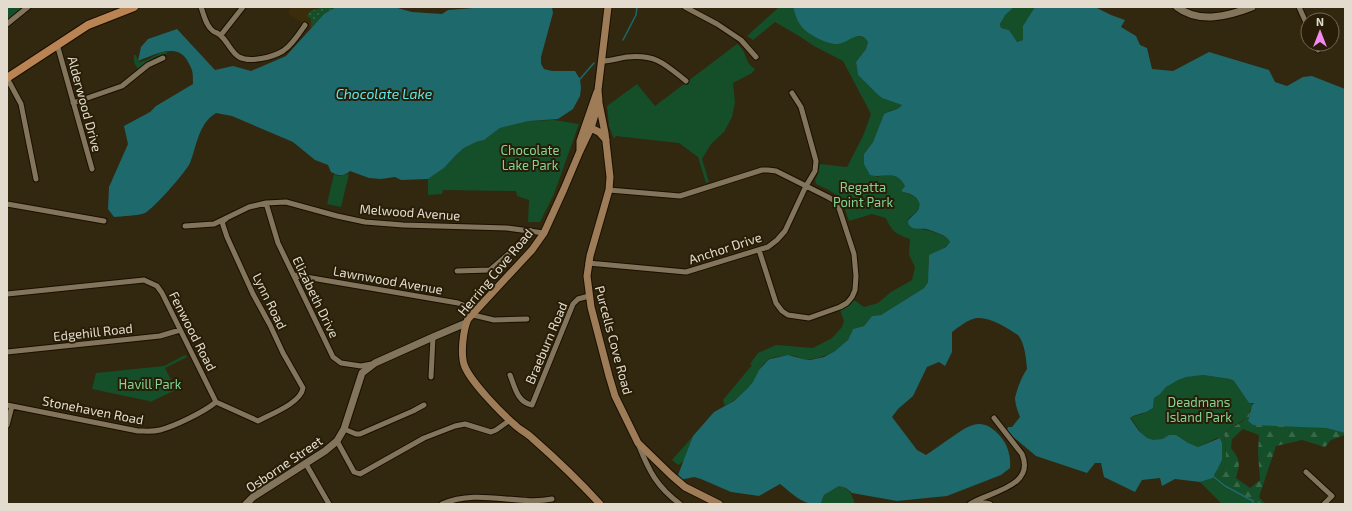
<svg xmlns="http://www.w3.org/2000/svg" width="1352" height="511" font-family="'Exo 2',sans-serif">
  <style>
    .built { fill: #3b2c0c }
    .grass { fill: url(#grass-dots) }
    .forest { fill: url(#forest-firs); fill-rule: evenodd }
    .park { fill: #154f29 }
    .water { fill: #1d696c }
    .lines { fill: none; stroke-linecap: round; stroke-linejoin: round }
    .stream { stroke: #1d696c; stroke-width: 1.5 }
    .minor-casing { stroke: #1a0f00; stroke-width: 7 }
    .tertiary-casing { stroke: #1a0f00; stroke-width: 9 }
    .secondary-casing { stroke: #1a0f00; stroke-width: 9 }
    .primary-casing { stroke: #1a0f00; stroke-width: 10 }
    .minor { stroke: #82755b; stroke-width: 5 }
    .tertiary { stroke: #82755b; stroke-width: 7 }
    .secondary { stroke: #9d7c57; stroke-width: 7 }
    .primary { stroke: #b98353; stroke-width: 8 }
    .labels { text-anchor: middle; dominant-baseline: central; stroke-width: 4; stroke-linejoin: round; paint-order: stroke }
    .street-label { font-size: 13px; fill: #e3dcce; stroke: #281d06 }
    .park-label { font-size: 13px; fill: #82d497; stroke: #281d06 }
    .water-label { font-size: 14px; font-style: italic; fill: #5de8ee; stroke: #281d06 }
  </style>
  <defs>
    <pattern id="grass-dots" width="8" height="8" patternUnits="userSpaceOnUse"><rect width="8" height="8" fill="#154f29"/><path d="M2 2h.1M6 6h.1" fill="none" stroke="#376847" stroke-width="1.8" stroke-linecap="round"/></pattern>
    <pattern id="forest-firs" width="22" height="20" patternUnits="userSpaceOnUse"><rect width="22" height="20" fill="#154f29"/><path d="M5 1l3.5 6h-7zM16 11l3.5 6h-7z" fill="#376847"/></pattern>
  </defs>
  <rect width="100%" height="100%" fill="#32270f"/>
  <path class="built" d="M291,7H336L324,14L311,28L288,14Z"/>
  <path class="grass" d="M324,7H336L324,14L311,28V19L307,16L310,11Z"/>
  <path class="forest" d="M1251,410L1248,421L1326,428L1345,433V435L1331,440L1325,447L1302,440L1276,446L1259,497L1265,504H1225L1253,501L1222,486L1217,481L1226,463V452L1224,433L1243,421ZM1243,429L1259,435L1258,453L1260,480L1250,488L1236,478C1240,463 1241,461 1231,448L1232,439Z"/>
  <path class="park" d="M7,7H26L21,14L17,11L7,22Z
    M779,7H793C801,35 814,35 838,44C848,40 861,30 868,42L866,49L856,62L858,75L875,92L887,100L893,101L902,105C897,111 890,109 884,114L873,142L864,154L877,177C889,172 898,174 905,186L901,191C905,193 909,193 913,196C927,203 916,213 908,219L913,228C925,229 940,232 949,240L950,242C945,250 934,250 930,258C927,262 929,265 929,270C930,277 928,283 924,288L881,315L872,316L864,326L853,329C851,332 850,337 848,340C840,351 817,361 804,359C801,359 798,357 795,356C788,355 778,356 771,358C761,362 758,375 753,383C747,391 734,401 725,406L723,400L752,365L750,364L758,353L776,345L813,348L832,338L842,327L844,321L840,310L848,306L854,300L864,307L878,303L891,292L912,280L915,267L909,255L910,239C896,234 892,232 886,218L872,214L849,221C841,196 840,195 816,184L815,180L818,174L820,164L847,167L863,136L871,114L843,61L814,46L799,36L775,22L753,40L747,36Z
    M1014,7H1035L1023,37V40L1016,42L1009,30L1001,28C998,19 1007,12 1014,7Z
    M737,44C749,54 743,61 755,69L752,73L733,83L735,102L732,117L724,132L711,144L702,159L709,182L706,183L698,157L679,143L616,136L614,139L609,126L607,106L637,84L655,106Z
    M161,52H167L168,53L155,57L138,69C135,65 133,61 134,55H136L138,61L139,62L147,60Z
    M554,120L579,124L554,194L540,222H528L529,200L517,196L516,191L443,190L442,194L428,195V179L444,168L456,155L464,148L476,142L484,140L500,128L529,121Z
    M334,174L339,176L349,174L341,207L327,204Z
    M185,355L187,357L165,368L176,390L150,402L149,401L92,389L96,373L164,366Z
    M1203,375L1230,379L1234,381L1249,403L1254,404L1246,418L1224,433L1226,452V463L1217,481L1222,486L1253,501L1256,504H1222L1200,482L1213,478L1216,473L1217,468L1220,464L1222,460V445L1221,439L1217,438L1198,447C1192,445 1185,443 1181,439C1177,437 1180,437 1176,436C1170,433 1167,437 1161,439C1144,445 1139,428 1131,418V417L1142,414L1153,408L1154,398C1159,395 1161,392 1165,388C1175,378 1190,375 1203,375Z
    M693,436L685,459L684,461L678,465L672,460Z
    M839,486C849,487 852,495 855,504H821L824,495Z"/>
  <path class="water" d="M336,7H394L412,12L442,14L448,10L486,7H552L553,13L541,57V64L544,69L552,71H575L580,79L581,88L580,96L573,109L558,119L529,121L500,128L484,140L476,142L464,148L456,155L444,168L428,179L401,180L395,177L381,179L369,178L350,171C343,177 339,176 331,172L328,165L315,160L293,142L232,116L216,113C198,124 197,146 190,163C186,172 153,209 145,213C138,216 122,216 114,217L108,209L109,187L128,144L124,126L150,112L156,106L193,84C193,71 193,71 187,60C176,42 152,56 138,61L141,47L148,39L177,29L215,70L233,66L251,71L286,56L324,14Z
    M793,7H1014L1005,15L1000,24L1001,28L1009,30L1017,42L1023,40V26L1035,7H1095L1111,15L1125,20L1121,27L1136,36L1140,45L1147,48L1152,69L1173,71L1209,52L1269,70L1275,82L1287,86L1303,77L1312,76L1345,89V433L1326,428L1253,425L1248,421L1252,406L1254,403H1249L1234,381L1230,379L1203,375L1186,377L1178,380L1166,387L1160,394L1154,398L1153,408L1146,412L1133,416L1130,418L1139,431L1147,438L1153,440L1162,439L1169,435H1176L1188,443L1198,447L1220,438L1222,443V460L1213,478L1200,482L1175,479L1162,486L1160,478L1142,480L1135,492L1104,477L1101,463H1095L1087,473L1036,456L1012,436L1007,430L1008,427H1012L1020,417C1018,412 1015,404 1015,398C1017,389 1022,376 1027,369C1026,358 1025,344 1018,335C1007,328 991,317 977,318C968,319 959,327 952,332V352L945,366L939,362L927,367L913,396L898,409L892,417L917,450L926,455C935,449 943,443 952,437C970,424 983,416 1000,436C1008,445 1011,456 1010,468L1001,475L947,496L897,501L852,493L846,488L839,486L824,495L821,503C805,508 792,493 780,484L759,496L731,492L701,479L694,477L680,480L678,475L693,436L714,412L734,401L747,389L753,382L759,370L767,361L770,359L788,355L803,359L810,360L824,357L835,351L848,340L853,329L864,326L872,316L881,315L924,288L928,282L929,255L946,247L950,242C947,235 933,231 926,229C922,228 915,230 911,227C900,218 923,215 919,202C918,200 916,197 915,197C911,193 905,193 901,191L905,186C895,168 885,179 870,175L864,164V154L873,142L884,114C890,110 897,111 902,105L882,98L875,92L858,75L856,62L866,49L868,42C860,28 848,43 838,44C828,45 807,34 802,27C797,21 795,14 793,7Z"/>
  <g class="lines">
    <path class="stream" d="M623,40L636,15L637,7
      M580,79L594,63
      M1214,477L1225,486L1253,501V504"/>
    <g class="minor-casing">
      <path id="minor" d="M201,7C204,15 206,26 213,31C216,33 219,33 221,36C228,42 231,52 239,57C250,63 273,57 283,51C292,45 299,34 305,25
        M685,7L717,24L741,40L756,57
        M1299,7L1308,27
        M7,24L28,7
        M221,35L243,7
        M57,44L92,169
        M1316,44L1318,50
        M602,61C611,61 619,58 627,57C656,54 665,64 686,81
        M7,78L21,104L36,179
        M73,103L122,86L148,65L163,58
        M609,190L680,196L762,170H768L776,171L828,197L835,201L839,208L854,254L856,276L855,290L852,297L847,303L840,307L809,318L788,315L782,311L776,303L759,250
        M266,203L278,243L333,357L341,363L361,366L372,364
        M7,204L104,221
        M185,226L214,224L249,207L266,203L286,202L337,216L365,222L403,225L507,228L544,233
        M588,263L686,272L768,247L777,240L785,231L806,186L815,171L816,161L801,107L792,93
        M457,271L490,270L513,250L531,231
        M294,275L458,303L477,310
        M7,294L144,280L157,286L162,293L216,402L258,421C271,414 301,403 303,388L283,353L270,325L253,294L227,237L222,222L227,218
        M473,315L494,320L527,319
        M7,352L160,336L180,330
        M510,375C515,387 517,402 532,405L573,304L578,299L589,296
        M431,377L433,337
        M7,405L138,431C145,431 152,432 160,430C175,426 204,412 216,402
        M7,425L12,406
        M344,429L356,434H360L413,411L424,405
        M337,441L354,472L360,474L424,438L455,426L465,424L491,432L496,430L510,420
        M639,446C649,471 657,487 680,504
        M306,464L329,504
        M1306,472L1332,496L1324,504
        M976,501L990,504
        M442,504C478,488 517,506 552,499
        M970,504C988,492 1036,487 1022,454L994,418"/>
    </g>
    <g class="tertiary-casing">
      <path id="tertiary" d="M1177,7C1199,24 1229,16 1252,7
        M246,504L253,497L325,451L337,441L344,429L362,373L375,363L433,337L466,323"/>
    </g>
    <g class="secondary-casing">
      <path id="secondary" d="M599,103L605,133L610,177L609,190L590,256L587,276L591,307L609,376L615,396L638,443L671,475L685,487L719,504
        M587,126L599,132L606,140
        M580,151V141L597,92
        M600,504C579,481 556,459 532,438C527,433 520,430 515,425C501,413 472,383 465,367C460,356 463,330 468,319L532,250L544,233L564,189L580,151L591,128L599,101L598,90L608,7"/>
    </g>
    <g class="primary-casing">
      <path id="primary" d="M7,78L88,25L134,7"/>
    </g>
    <use href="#minor" class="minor"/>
    <use href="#tertiary" class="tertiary"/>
    <use href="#secondary" class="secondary"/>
    <use href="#primary" class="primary"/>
  </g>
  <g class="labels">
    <g class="street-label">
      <text transform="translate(85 104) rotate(75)">Alderwood Drive</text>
      <text transform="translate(410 212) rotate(4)">Melwood Avenue</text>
      <text transform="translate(725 248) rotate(-18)">Anchor Drive</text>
      <text transform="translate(495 272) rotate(-50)">Herring Cove Road</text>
      <text transform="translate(388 280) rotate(10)">Lawnwood Avenue</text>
      <text transform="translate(316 297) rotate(64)">Elizabeth Drive</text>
      <text transform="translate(270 301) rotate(64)">Lynn Road</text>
      <text transform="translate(193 331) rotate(63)">Fenwood Road</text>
      <text transform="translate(93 332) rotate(-6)">Edgehill Road</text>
      <text transform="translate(614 340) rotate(75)">Purcells Cove Road</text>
      <text transform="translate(546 343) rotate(-67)">Braeburn Road</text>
      <text transform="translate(93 410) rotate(11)">Stonehaven Road</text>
      <text transform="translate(284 464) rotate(-34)">Osborne Street</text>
    </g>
    <g class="park-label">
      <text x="530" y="150">Chocolate<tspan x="530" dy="15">Lake Park</tspan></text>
      <text x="863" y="187">Regatta<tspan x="863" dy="15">Point Park</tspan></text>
      <text x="150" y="384">Havill Park</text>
      <text x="1199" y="402">Deadmans<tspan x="1199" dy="15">Island Park</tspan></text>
    </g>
    <g class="water-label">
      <text x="384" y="93">Chocolate Lake</text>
    </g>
  </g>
  <rect width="1352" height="511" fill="none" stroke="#e3dcce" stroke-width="16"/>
  <g transform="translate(1320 32)"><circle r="19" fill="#281d06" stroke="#736956"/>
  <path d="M0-3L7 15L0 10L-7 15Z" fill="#f38af1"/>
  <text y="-6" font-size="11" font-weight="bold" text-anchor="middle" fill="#e3dcce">N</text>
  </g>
</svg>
